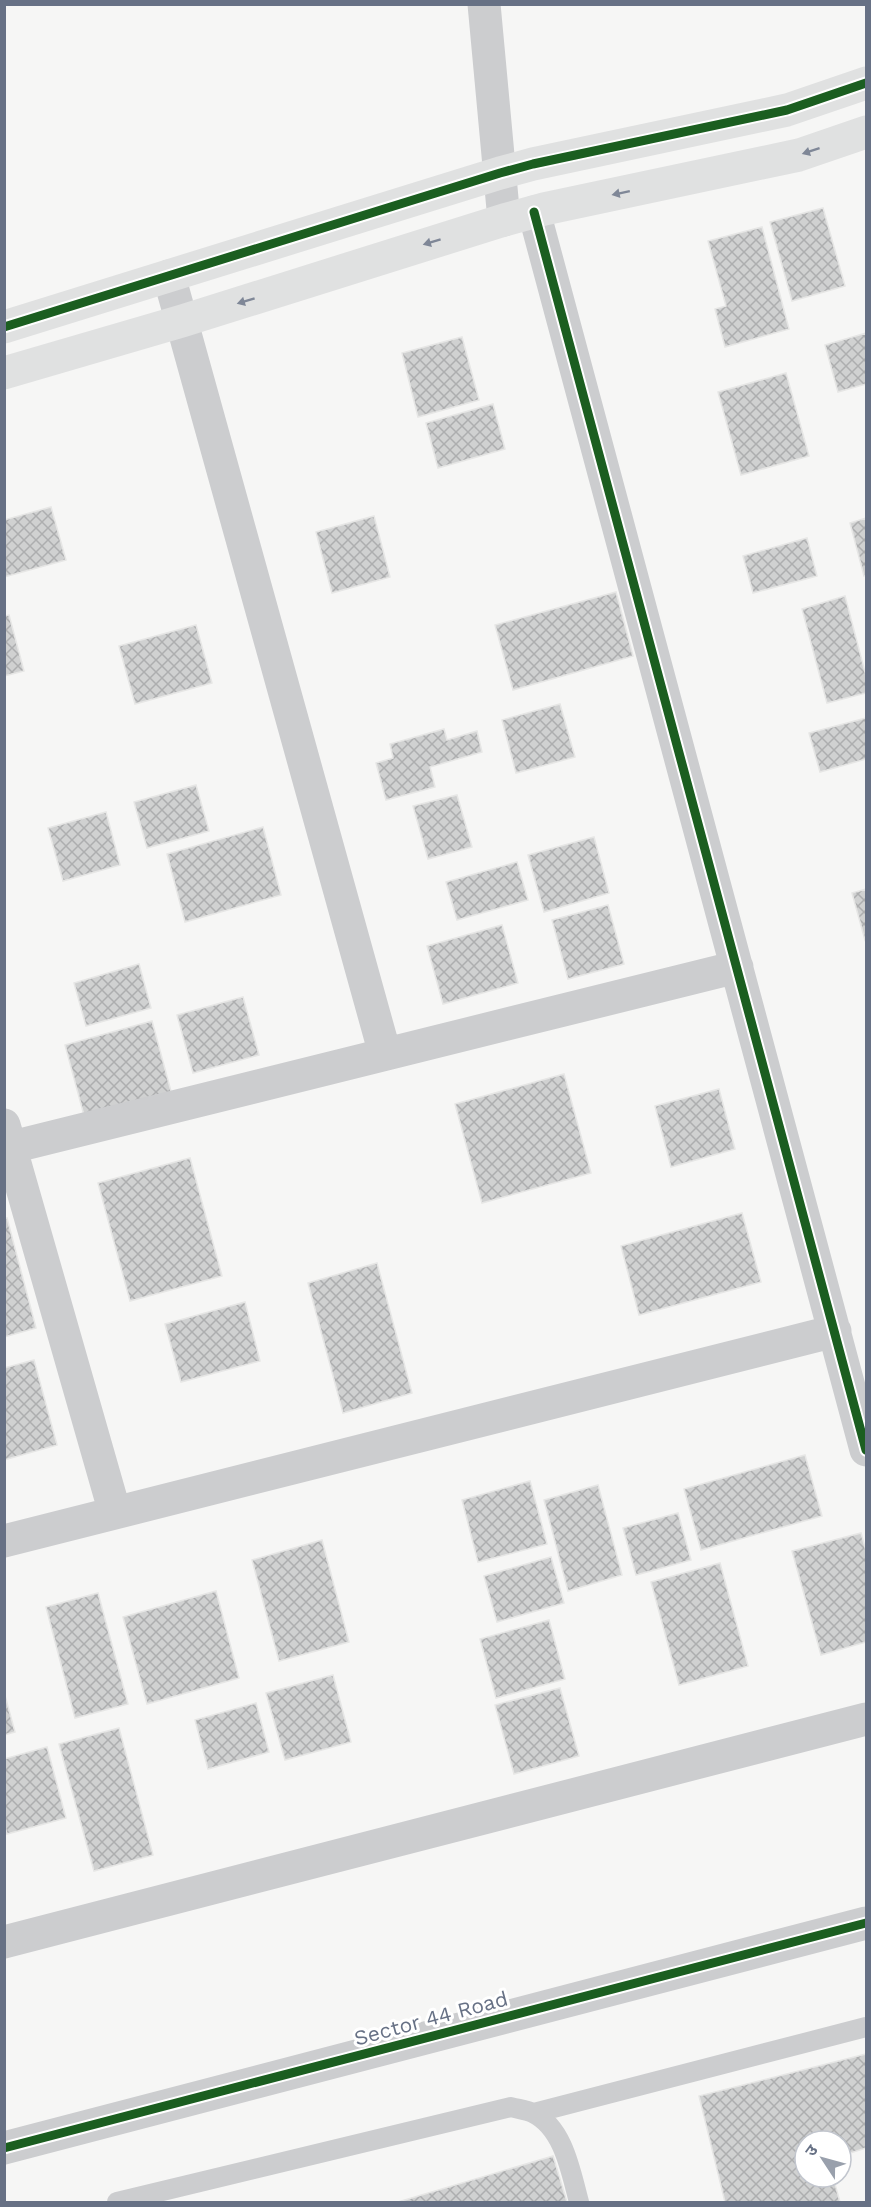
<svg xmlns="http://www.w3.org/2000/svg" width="871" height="2207" font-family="'Work Sans','Noto Sans Devanagari',sans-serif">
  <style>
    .building { fill: url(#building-cross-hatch); stroke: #e6e6e5; stroke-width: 1.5 }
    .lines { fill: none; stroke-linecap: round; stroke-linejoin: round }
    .lane { stroke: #cccdcf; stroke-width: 20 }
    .street { stroke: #cccdcf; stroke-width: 33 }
    .secondary { stroke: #e0e1e1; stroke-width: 33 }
    .cycleway-casing { stroke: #fff; stroke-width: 13 }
    .cycleway { stroke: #1b5e20; stroke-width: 9 }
    .oneway { fill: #7f8797 }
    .labels { text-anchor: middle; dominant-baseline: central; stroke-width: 6; stroke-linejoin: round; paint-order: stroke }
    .street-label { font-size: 21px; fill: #677185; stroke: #fff }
  </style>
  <defs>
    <pattern id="building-cross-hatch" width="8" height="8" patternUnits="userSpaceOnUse" patternTransform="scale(1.5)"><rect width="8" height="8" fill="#d0d1d1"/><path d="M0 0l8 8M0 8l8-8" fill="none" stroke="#adaeaf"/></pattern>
  </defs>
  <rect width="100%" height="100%" fill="#f6f6f5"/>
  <path class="building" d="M823,208L845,286L792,301L770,222Z
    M762,227L789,329L725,347L715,309L726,306L708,241Z
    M866,333V384L838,392L825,345Z
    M462,337L479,400L418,417L402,353Z
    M786,373L809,456L741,475L718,392Z
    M493,404L505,449L438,468L426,423Z
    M51,507L66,560L4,577V520Z
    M374,516L390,577L332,593L316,532Z
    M866,518V575L864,576L850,523Z
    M807,538L817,576L753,593L743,556Z
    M616,592L633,656L513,690L495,625Z
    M845,596L866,676V693L827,703L802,609Z
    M9,615L24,671L4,676V616Z
    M196,625L212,683L135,704L119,646Z
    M560,704L575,757L516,773L502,720Z
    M866,718V759L820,772L809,733Z
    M444,729L447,740L477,731L482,752L430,767L435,787L386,800L376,763L393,758L390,744Z
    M196,785L209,831L147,848L134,802Z
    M457,795L472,847L428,859L413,806Z
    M106,812L120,865L63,881L48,828Z
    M263,827L281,895L185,922L167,854Z
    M594,837L609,893L544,912L528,855Z
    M517,862L528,900L457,920L446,882Z
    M866,889V939L865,940L852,893Z
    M608,905L624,964L568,979L552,920Z
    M502,925L518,983L443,1004L427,946Z
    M139,964L151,1008L86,1026L74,983Z
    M243,997L259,1055L193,1073L177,1015Z
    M152,1021L172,1095L85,1119L65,1045Z
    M564,1074L591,1173L482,1203L455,1104Z
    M719,1089L735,1149L671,1167L655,1106Z
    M190,1158L222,1276L130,1301L98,1183Z
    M742,1213L761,1282L639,1315L621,1246Z
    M7,1218L36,1328L4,1337V1219Z
    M377,1263L412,1393L343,1413L308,1283Z
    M245,1302L260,1361L181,1382L165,1324Z
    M34,1360L57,1445L4,1460V1368Z
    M805,1455L822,1516L701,1550L684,1489Z
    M530,1481L547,1544L478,1562L462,1500Z
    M598,1485L622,1575L568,1591L544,1500Z
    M678,1513L691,1560L636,1575L623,1528Z
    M861,1533L866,1551V1642L821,1655L792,1551Z
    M322,1540L349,1642L279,1661L252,1560Z
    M551,1557L564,1603L497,1622L484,1576Z
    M720,1563L748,1666L679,1685L651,1582Z
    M216,1591L239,1678L147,1704L123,1617Z
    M98,1593L128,1704L75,1718L46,1607Z
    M549,1620L565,1679L496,1698L480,1639Z
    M333,1675L351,1742L285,1760L266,1693Z
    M560,1688L579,1756L514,1774L495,1705Z
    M4,1692L15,1732L4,1735Z
    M256,1703L269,1752L208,1769L195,1720Z
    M119,1728L153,1855L94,1871L59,1744Z
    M47,1747L66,1818L7,1834L4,1823V1759Z
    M866,2054V2148L841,2156V2141H805V2177H833L840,2202H725L699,2096Z
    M553,2156L567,2202H398Z"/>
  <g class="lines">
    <path class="lane" d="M534,2113L866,2027
      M117,2202L511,2107C518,2109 527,2110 533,2113C564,2128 571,2173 579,2202"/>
    <path class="street" d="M484,4L504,220
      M534,212L866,1450
      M169,276L385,1054
      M4,1125L115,1513
      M4,1149L737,967
      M4,1541L835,1331
      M4,1942L866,1719
      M4,2148L866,1923"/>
    <path class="secondary" d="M4,327L500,173L533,164L787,110L866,83
      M4,373L182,321L504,220L544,209L799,155L866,132"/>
    <g class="cycleway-casing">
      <path id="cycleway" d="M534,212L866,1450
        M4,327L500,173L533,164L787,110L866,83
        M4,2148L866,1923"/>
    </g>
    <use href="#cycleway" class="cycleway"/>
  </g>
  <defs><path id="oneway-solid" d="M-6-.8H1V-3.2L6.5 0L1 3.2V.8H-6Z" transform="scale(1.5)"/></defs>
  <g class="oneway">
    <use href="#oneway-solid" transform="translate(811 151) rotate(162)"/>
    <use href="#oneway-solid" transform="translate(621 193) rotate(168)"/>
    <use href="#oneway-solid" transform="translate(432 242) rotate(163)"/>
    <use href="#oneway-solid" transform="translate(246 301) rotate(163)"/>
  </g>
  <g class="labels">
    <g class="street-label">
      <text transform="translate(431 2018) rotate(-15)">Sector 44 Road</text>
    </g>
  </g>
  <rect width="871" height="2207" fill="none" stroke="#677185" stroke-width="12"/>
  <g transform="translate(823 2159) rotate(306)"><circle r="28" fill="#ffffff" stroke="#c2c6ce" stroke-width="1.5"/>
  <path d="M0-4.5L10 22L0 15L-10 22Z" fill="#99a0ac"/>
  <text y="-9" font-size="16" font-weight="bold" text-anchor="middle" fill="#677185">उ</text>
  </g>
</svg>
